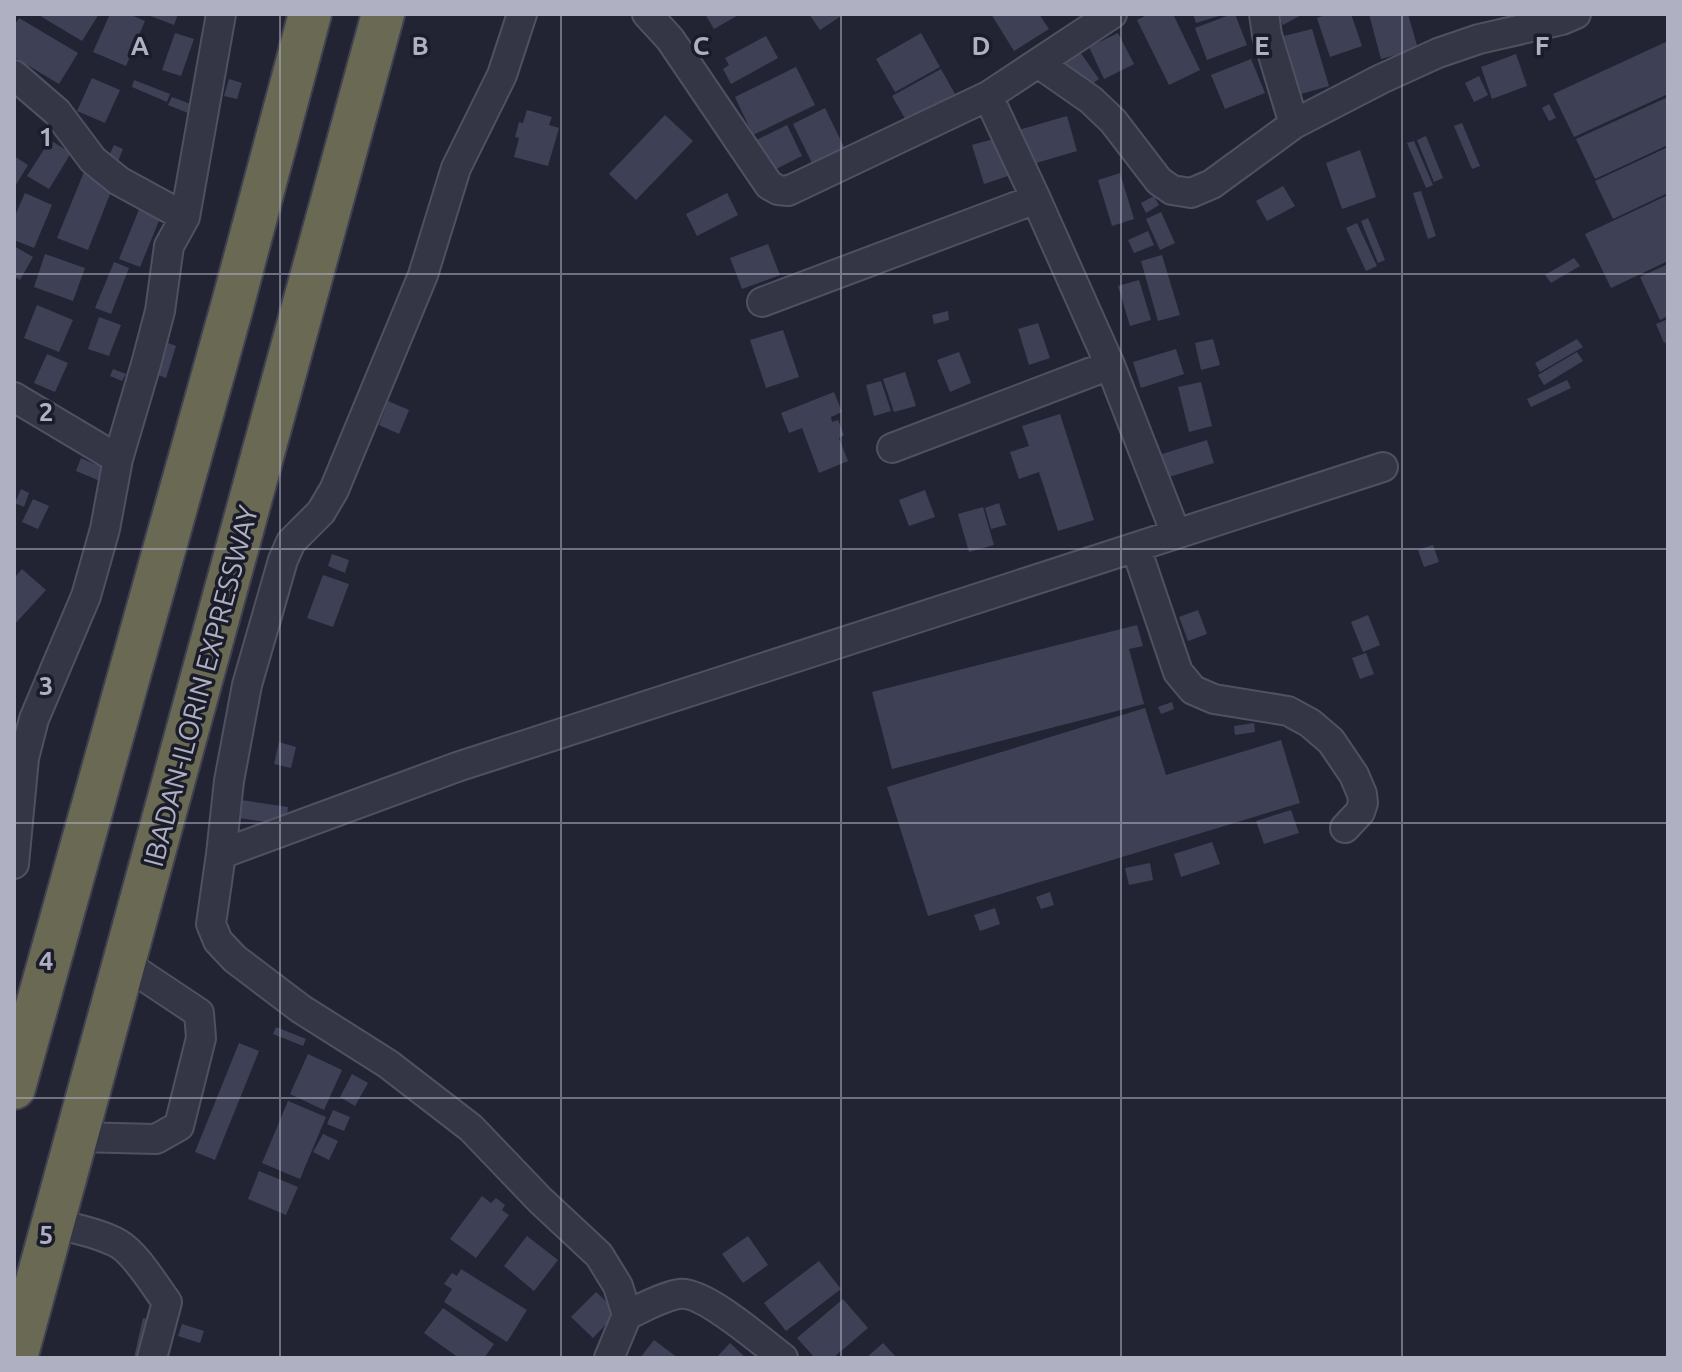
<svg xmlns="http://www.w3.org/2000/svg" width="1682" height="1372" font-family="Ubuntu,sans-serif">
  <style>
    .building { fill: #3e4155 }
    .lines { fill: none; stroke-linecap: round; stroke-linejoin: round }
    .minor-casing { stroke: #4f5160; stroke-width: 32 }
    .highway-casing { stroke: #3f4150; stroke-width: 46 }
    .minor { stroke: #353645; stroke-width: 28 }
    .highway { stroke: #6a6953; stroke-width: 42 }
    .grid { fill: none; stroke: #afb0c2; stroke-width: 2; stroke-opacity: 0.55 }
    .labels { text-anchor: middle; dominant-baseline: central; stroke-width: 7; stroke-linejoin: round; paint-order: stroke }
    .street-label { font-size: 28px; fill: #afb0c2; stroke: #1a1c2a }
    .grid-label { font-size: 26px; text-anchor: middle; font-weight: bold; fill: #afb0c2; stroke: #1a1c2a; stroke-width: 7; stroke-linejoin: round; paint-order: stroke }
  </style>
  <rect width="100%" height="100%" fill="#222434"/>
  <path class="building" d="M37,14H99L82,41Z
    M110,14H129L145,21L126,66L93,52Z
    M145,14H178L174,25Z
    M705,14H740L714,29Z
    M809,14H844L820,30Z
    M991,14H1039L1049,29L1014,51Z
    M1149,14H1173L1200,70L1169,85L1137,20Z
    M1193,14H1222V15L1196,23Z
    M1232,14H1235L1247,45L1207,60L1195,28Z
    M1277,14H1303L1283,25Z
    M1328,14H1351L1362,46L1330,57L1317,18Z
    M1369,14H1408L1418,49L1381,59Z
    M19,18L78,53L59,84L14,57V26Z
    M1312,29L1329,86L1301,94L1284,36Z
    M175,33L194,39L181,76L162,70Z
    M921,33L940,67L895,92L876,59Z
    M1118,33L1134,64L1104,79L1089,47Z
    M766,36L778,58L731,84L723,69L729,65L725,58Z
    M1668,41V94L1574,137L1553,94Z
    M1080,52L1099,79L1083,90L1063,63Z
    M1516,54L1527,86L1492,99L1481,67Z
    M1251,59L1265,93L1225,109L1211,75Z
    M796,67L815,105L753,135L735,97Z
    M941,69L955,94L907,122L892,96Z
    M1479,76L1488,95L1474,102L1465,83Z
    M92,78L120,90L105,123L77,111Z
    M229,79L242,83L237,99L224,96Z
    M134,80L170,94L167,102L132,87Z
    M172,97L201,108L198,117L168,105Z
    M1668,97V145L1595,179L1576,139Z
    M1549,104L1556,118L1549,121L1542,108Z
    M825,108L845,149L813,165L793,124Z
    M527,110L552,117L549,125L559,128L548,166L514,157L519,138L515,137L519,122L523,123Z
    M665,115L693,141L636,200L609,174Z
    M1067,116L1077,151L1026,166L1015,131Z
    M1462,123L1480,166L1472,169L1454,126Z
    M787,125L802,156L764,175L748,144Z
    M1426,136L1443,178L1434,182L1417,140Z
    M997,138L1008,176L984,184L972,145Z
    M50,140L71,153L49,189L27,176Z
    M1414,141L1433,185L1426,188L1407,143Z
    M114,145L123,149L117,164L107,160Z
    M1668,147V193L1613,219L1595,181Z
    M1360,150L1376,197L1342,209L1326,163Z
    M14,156L28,165L14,188Z
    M84,172L114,184L88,250L57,238Z
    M1120,173L1134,219L1112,226L1098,180Z
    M1283,186L1295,206L1267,221L1256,201Z
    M1421,191L1436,236L1428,239L1413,193Z
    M25,193L52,205L34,248L14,240V218Z
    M727,193L738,215L697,236L686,214Z
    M1668,195V261L1611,288L1585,234Z
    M1154,196L1159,205L1146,213L1141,203Z
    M142,202L163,211L140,267L119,259Z
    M1161,212L1175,243L1160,250L1146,219Z
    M1368,218L1385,260L1378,263L1361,221Z
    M1357,223L1377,266L1366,271L1346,228Z
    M1148,231L1154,245L1134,253L1128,240Z
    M768,244L780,275L742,289L730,258Z
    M14,246L33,257L20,280L14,276Z
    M45,254L85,268L73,301L34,287Z
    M1162,255L1180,315L1158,321L1141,261Z
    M1574,258L1580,266L1551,283L1545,275Z
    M114,262L129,268L111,314L95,308Z
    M1668,264V316L1660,320L1640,277Z
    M1139,280L1151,320L1130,326L1118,286Z
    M37,305L73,320L59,352L24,338Z
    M948,311L949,320L934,324L932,315Z
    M99,317L121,325L109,356L88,349Z
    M1668,319V341L1664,343L1656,324Z
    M1038,323L1050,358L1029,365L1018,329Z
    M783,330L799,377L766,388L750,340Z
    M1213,339L1220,365L1201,370L1195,343Z
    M1577,339L1583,347L1540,372L1535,363Z
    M168,343L176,346L166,378L158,375Z
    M1176,349L1184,374L1141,388L1133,362Z
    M959,352L971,383L950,392L937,360Z
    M1577,352L1583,361L1544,385L1538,375Z
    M47,354L68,363L55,392L34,383Z
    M113,369L126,374L122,381L110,376Z
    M905,372L916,406L894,412L883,379Z
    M1567,380L1571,388L1531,407L1527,399Z
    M881,381L891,411L874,416L866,385Z
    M1201,382L1212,426L1189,432L1178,387Z
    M834,392L842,412L831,417L832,422L838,420L844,435L839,438L848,461L819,473L802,428L789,433L781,413Z
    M388,401L409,410L399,434L379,425Z
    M1060,414L1094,520L1058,531L1039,472L1019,479L1010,452L1029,446L1022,426Z
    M1207,440L1214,463L1169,477L1162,454Z
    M81,458L106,469L100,481L76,471Z
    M21,489L29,493L24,507L15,503Z
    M925,490L935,517L909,526L899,500Z
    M33,499L49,506L38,529L22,522Z
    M999,503L1006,525L991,529L985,508Z
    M983,507L994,545L969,552L958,514Z
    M1433,545L1439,562L1424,567L1418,550Z
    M332,554L349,560L345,573L328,566Z
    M22,569L46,590L14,625V578Z
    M323,575L349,584L333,627L307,618Z
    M1198,610L1207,634L1188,641L1179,617Z
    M1368,615L1380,645L1363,652L1351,622Z
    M1137,625L1143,646L1129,649L1144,704L892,769L872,692Z
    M1366,653L1374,674L1360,679L1352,658Z
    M1172,702L1174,709L1161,714L1158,707Z
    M1145,708L1166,775L1281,740L1300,803L928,916L887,787Z
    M1254,723L1255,732L1235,735L1234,726Z
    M279,742L296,747L291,768L274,764Z
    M241,800L288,807L286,825L239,818Z
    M1291,810L1299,833L1264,844L1256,821Z
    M1212,842L1220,864L1181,877L1174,854Z
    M1150,863L1153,880L1129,885L1125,868Z
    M1050,892L1054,905L1041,909L1036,897Z
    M995,908L1000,924L980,931L974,915Z
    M276,1027L306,1039L303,1046L273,1034Z
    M239,1043L259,1051L215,1160L195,1152Z
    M308,1054L342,1070L324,1110L290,1094Z
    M352,1074L368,1083L355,1106L340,1097Z
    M288,1101L326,1117L300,1179L262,1163Z
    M333,1110L350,1117L344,1131L327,1124Z
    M323,1134L338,1141L329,1160L313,1152Z
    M259,1171L298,1187L286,1215L248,1199Z
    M482,1196L491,1203L496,1198L505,1205L502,1210L509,1215L476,1258L450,1239Z
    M527,1236L558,1260L534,1291L504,1266Z
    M748,1236L768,1265L743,1283L722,1254Z
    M819,1261L841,1289L786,1331L764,1303Z
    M461,1269L527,1310L507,1342L444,1302L452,1289L444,1284L452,1273L457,1276Z
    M596,1292L618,1312L593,1338L571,1317Z
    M843,1299L868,1328L833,1358H815L797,1338Z
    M443,1308L494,1344L484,1358H459L424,1333Z
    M143,1318L157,1321L149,1358H134Z
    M182,1324L204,1331L200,1343L178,1336Z
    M654,1340L678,1358H640Z
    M730,1343L746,1358H716Z
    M883,1343L897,1358H866Z"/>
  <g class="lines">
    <g class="minor-casing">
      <path id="minor" d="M522,14L502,75L456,168L423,275L334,490L321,512L291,542L283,560L247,685L229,781L221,854L211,924L218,941L235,959L301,1009L388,1064L471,1128L540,1200L599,1255L618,1286L627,1315L609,1358
        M647,14L670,39L769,185L778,190L788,191L988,96L1112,14
        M1264,14L1267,35L1294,124
        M1038,63L1091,100L1113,121L1159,181L1172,190L1191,193L1212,184L1294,124L1381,79L1438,53L1479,39L1562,20L1576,14
        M14,75L57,112L93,160L119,181L185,217
        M988,96L1036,199L1110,365L1176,534
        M762,302L1036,199
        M14,397L118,459
        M892,448L1110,365
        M1136,548L1178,672L1193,690L1214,699L1288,711L1310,723L1331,741L1354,775L1362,794L1363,803L1360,812L1345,828
        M221,854L457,767L1383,467
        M14,864L24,758L34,719L86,596L105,529L118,459L146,364L160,311L169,246L185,217L221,14
        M77,1137L156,1139L179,1126L201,1038L199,1013L124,963
        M53,1223C75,1229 100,1233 119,1244C136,1254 155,1286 167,1302L152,1358
        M627,1315C643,1308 661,1297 679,1294C703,1290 762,1342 783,1358"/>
    </g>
    <g class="highway-casing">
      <path id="highway" d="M14,1088L233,303L310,14
        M16,1358L383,14"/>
    </g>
    <use href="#minor" class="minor"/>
    <use href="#highway" class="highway"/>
  </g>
  <path class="grid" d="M280,14V1358M561,14V1358M841,14V1358M1121,14V1358M1402,14V1358M14,274H1668M14,549H1668M14,823H1668M14,1098H1668"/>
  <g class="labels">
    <g class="street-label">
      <text transform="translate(200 686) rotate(-75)">IBADAN-ILORIN EXPRESSWAY</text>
    </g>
  </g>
  <g class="grid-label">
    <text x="140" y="55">A</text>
    <text x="420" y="55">B</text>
    <text x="701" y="55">C</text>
    <text x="981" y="55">D</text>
    <text x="1262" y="55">E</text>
    <text x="1542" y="55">F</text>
    <text x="46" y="146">1</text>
    <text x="46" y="421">2</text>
    <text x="46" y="695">3</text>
    <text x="46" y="970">4</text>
    <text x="46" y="1244">5</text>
  </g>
  <rect width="1682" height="1372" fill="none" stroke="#afb0c2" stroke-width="32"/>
</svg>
